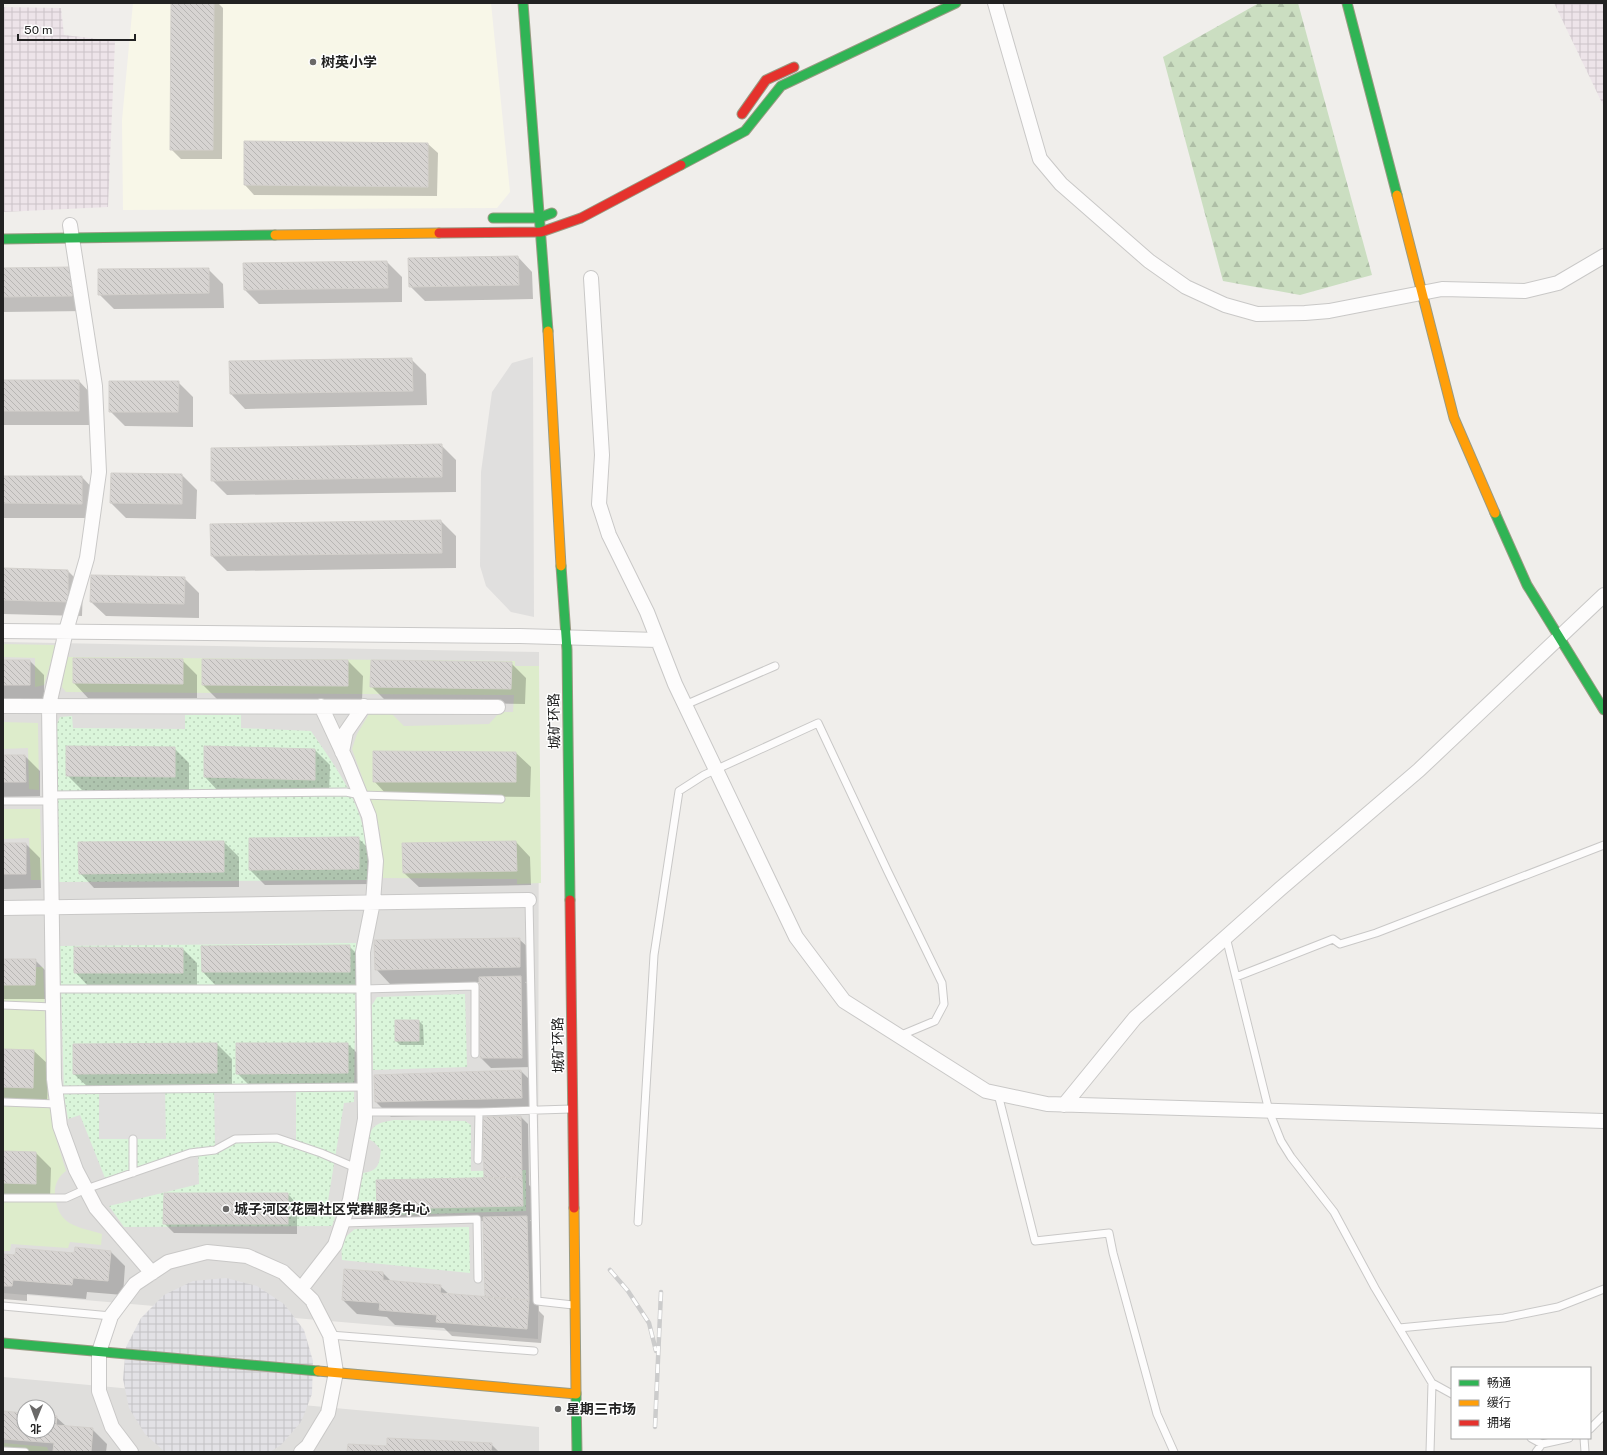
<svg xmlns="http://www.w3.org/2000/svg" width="1607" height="1455" font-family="'Public Sans','Noto Sans SC',sans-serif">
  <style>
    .residential { fill: #dfdedc; fill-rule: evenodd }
    .industrial { fill: url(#industrial-grid) }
    .education { fill: #f8f7e8 }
    .grass { fill: #ddeccb; fill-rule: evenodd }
    .forest { fill: url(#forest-firs) }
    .park { fill: url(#park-dots); fill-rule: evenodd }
    .parking { fill: #e0dfde }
    .plaza { fill: url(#plaza-grid) }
    .shadow { fill: #0003 }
    .building { fill: url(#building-back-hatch); stroke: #d3d0cc }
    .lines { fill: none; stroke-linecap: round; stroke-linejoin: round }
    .lane-casing { stroke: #c9c8c7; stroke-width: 9 }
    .street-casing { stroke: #c9c8c7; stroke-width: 16 }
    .fast-casing { stroke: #999a82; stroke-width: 11 }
    .slow-casing { stroke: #999a82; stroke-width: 11 }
    .jam-casing { stroke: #999a82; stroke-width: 11 }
    .lane { stroke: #fdfcfc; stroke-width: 7 }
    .street { stroke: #fdfcfc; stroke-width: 14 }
    .fast { stroke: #30b455; stroke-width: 9 }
    .slow { stroke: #ff9f0a; stroke-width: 9 }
    .jam { stroke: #e5322d; stroke-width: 9 }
    .rail-casing { stroke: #ccc; stroke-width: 4.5 }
    .rail { stroke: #fff; stroke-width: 3; stroke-dasharray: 9; stroke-linecap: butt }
    .poi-dot { fill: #6a6968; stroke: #fff; stroke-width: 1.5 }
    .labels { text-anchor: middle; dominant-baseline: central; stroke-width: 3; stroke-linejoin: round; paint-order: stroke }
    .poi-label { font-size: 14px; font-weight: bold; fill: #222; stroke: #fff; text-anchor: start }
    .street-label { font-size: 14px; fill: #222; stroke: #fff }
  </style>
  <defs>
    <pattern id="industrial-grid" width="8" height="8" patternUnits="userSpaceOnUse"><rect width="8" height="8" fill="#ede4e9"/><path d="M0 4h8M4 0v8" fill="none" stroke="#cbc3c8"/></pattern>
    <pattern id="forest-firs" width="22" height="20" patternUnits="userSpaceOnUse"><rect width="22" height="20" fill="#cbdec1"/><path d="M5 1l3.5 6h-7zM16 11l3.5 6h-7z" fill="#aebea6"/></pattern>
    <pattern id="park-dots" width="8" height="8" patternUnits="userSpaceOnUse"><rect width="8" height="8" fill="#daf5da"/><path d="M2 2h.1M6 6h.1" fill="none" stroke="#bbd2bb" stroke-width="1.8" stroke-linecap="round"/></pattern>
    <pattern id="plaza-grid" width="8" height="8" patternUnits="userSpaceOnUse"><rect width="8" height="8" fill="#e2e1e5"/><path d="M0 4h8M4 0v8" fill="none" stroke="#c2c1c4"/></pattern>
    <pattern id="building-back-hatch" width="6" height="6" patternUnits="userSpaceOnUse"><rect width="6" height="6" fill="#d7d4d2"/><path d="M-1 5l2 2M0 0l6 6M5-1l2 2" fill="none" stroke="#b8b6b4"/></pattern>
  </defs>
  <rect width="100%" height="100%" fill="#f0eeeb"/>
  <path class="residential" d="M3,642L539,652L538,1339L3,1293Z
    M3,1377L539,1427V1452H3ZM24,1407H48V1431H24Z"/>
  <path class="industrial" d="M1554,3H1604V107Z
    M3,7L61,8L64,35L115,41L108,207L3,212Z"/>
  <path class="education" d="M133,3H491L510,192L497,208L123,210L122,120Z"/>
  <path class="grass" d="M3,644L56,645L44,685L35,687V658L3,657Z
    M67,657L515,661V666H539L541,883L517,884V879L383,878L380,832L371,802L352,749L357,734L369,714L391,713L404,726L489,724L500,712H513L514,695L66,692L62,687ZM73,658L182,684L73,683ZM202,659L348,660V686L202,685ZM371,660L511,662V689L370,687Z
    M3,722L38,723L39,790L29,789L28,748L3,749Z
    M3,809H40L42,880H31L29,838L3,839Z
    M3,967H43L48,1095L55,1135L66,1171C58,1177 54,1185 55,1195C58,1226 76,1226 102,1234L101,1245L70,1242L68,1248L11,1244L10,1251H3Z
    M3,1443L47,1447L49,1452H3Z"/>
  <path class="forest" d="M1259,3H1298L1372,275L1300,295L1223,281L1163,57Z"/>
  <path class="park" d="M185,715H241V728L311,731C337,769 362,802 367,849C368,859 367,870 367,880L59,882L57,724L60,717L72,716L73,728L185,729ZM66,746L174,777L66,776ZM204,747L315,749V779L204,777ZM359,837V869L249,870V838ZM224,841V872L79,873L78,842Z
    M356,943L354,1102L344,1103L327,1207L337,1211L332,1226L124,1227L109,1206L199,1184L198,1147L105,1178L80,1115L68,1119L64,1096L60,946ZM201,946L350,972H202ZM74,947L183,948V973H74ZM217,1043V1073L74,1074ZM236,1043H348V1073L237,1074ZM164,1193H288V1224H164Z
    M465,994L467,1067L373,1070L372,1005L377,997Z
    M394,1120L465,1121L471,1125V1171L526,1170V1211L361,1216L357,1213L356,1209L363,1173C379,1171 379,1164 381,1150L374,1142L368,1139C373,1123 379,1123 394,1120ZM522,1177L523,1206L377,1209L376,1180Z
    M469,1227L470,1273L342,1260C341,1241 340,1241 355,1229Z"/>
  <path class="parking" d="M533,357L534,617L511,612L486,586L480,566L481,472L492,392L512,363Z
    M214,1086L296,1088V1144L277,1138L235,1139L215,1150Z
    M99,1089H165L166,1139H99Z"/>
  <path class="plaza" d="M226,1278L257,1286L284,1304L304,1330L313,1361L312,1394L301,1422L281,1445L270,1452H165L145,1434L129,1408L123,1379L126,1347L141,1318L164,1295L193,1281Z"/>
  <path class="shadow" d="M172,3H218L223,8L222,159H181L171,149Z
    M428,144L438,153L437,196L254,195L245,185Z
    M518,257L532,272L533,299L425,301L410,286Z
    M387,262L402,277V302L259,304L245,290L244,264Z
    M72,268L86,283L87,311L3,312V269Z
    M208,269L223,284L224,308L114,309L99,294Z
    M411,359L426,374L427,405L245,409L231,394Z
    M3,381H79L93,396V425H3Z
    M178,382L193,397V427L125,426L110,411Z
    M441,445L456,460V492L227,495L212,480Z
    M112,474L182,475L197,490L196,519L126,518L111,503Z
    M3,477H82L96,492V518H3Z
    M441,521L456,536V568L227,571L212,556L211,525Z
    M3,569L68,571L83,586L82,616L3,614Z
    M184,578L199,593V618L106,616L91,602Z
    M182,660L197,675V698H88L74,683Z
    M3,661H30L44,675V699H3Z
    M348,661L363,676L362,701L217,699L203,685Z
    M511,663L526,678L525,704L386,701L371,686Z
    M174,748L189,763V791L82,790L67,775Z
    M205,748L315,750L330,765L329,794L219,792L205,777Z
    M516,753L531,767L530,797L388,796L374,781Z
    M3,756H25L40,771V796L3,797Z
    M358,838L373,853L374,884L265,885L250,870Z
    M224,842L239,857V887L94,888L80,873Z
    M516,842L530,857L531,885L419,887L404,873Z
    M3,844H26L40,858L41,888L3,889Z
    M519,939L534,953V981L525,982L531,987L532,1067L491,1068L481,1058L480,982L390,984L376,969Z
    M349,946L364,961V986L217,987L203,972L202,947Z
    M183,949L197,963V988L89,987L75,972Z
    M3,960H35L50,975V999H3Z
    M419,1021L423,1025L424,1045H400L396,1041Z
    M217,1044L232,1059V1087L89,1088L74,1074Z
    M348,1044L362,1058V1088H252L237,1073Z
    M3,1050L34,1051L49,1065L47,1102L3,1100Z
    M521,1071L536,1086L537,1112L391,1117L376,1102L375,1076Z
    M521,1117L528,1124L529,1185L537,1193V1220H530L536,1227L539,1311L544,1316L541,1343L452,1336L444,1328L395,1325L387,1317L357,1314L343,1300L383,1273L392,1282L440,1286L450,1295L488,1298L484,1221L392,1223L378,1209L485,1179Z
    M3,1152L36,1153L51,1168L50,1198L3,1197Z
    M288,1194L297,1204V1234L174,1233L164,1223Z
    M111,1252L125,1266L123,1295L87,1292L86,1299L27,1294V1301L3,1299V1255H75Z
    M3,1412L24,1414V1431H48V1416L56,1417L67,1427L92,1429L107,1444L106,1452H3Z
    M491,1444L499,1452H348Z"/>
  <path class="building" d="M171,3H214L213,150H170Z
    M244,141L428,143V187L244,185Z
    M518,256L519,285L409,287L408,258Z
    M387,261L388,288L244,290L243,263Z
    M72,267V296L3,297V268Z
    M209,268V293L98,295V269Z
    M412,358L413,391L230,394L229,361Z
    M3,380H79V411H3Z
    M109,381H179L178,412H109Z
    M442,444V477L211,481V448Z
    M111,473L182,474V504L110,503Z
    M3,476H82V504L3,503Z
    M441,520L442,553L211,556L210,524Z
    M3,568L68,570V602L3,600Z
    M91,575L185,577L184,604L90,602Z
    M73,658L183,659V684L73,683Z
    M202,659L348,660V686L202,685Z
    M3,660H30V685H3Z
    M371,660L512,662L511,689L370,687Z
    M66,746L175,747V777L66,776Z
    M204,746L315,749V780L204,777Z
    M373,751L516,752V782H373Z
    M3,755H25L26,782H3Z
    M359,837V869L249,870V838Z
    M224,841V872L79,874L78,842Z
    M516,841L517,871L403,873L402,843Z
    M3,843H26V874H3Z
    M520,938V967L375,970L374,940Z
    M350,945V972H202L201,946Z
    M74,947L183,948V973H74Z
    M3,959H36L35,985H3Z
    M521,976L522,1058H480L479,977Z
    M395,1020H419V1041H395Z
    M217,1043V1073L73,1074V1044Z
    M236,1043H348V1073L236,1074Z
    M3,1049L34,1050L33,1088L3,1087Z
    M521,1070L522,1098L375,1102L374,1075Z
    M521,1116L522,1177L484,1178L483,1117Z
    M3,1151L36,1152V1184L3,1183Z
    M522,1177L523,1206L377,1209L376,1180Z
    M164,1193H288V1224H163Z
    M527,1216L529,1300L485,1297L483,1217Z
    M75,1247L111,1251L108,1281L73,1278L72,1285L13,1280L12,1286H3V1254L15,1255L16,1248L74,1253Z
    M344,1269L383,1272V1280L441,1285L440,1293L529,1300L527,1329L436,1322L437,1315L379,1310L380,1303L342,1300Z
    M3,1411L24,1413V1431H48V1415L57,1416L56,1425L93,1428L91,1452L53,1451L54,1443L3,1439Z
    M387,1438L492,1443L491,1451L519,1452H347L348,1444L387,1446Z"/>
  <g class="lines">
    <g class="lane-casing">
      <path id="lane" d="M685,705L775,666
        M50,795L346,792L360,795L501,799
        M3,801H50
        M529,900L537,1301L573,1305
        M1226,937L1269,1111L1281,1141L1291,1157L1334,1212L1375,1288L1432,1383L1452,1394
        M1236,977L1333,939L1340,944L1376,933L1604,845
        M53,989H364L475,986V1054
        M3,1005L53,1007
        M56,1090L365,1087
        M998,1094L1035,1241L1109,1233L1113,1253L1157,1414L1174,1452
        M3,1102L57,1104
        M365,1112H479L478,1160
        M479,1112L571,1109
        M133,1173V1139
        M3,1198H66L86,1189L190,1153L215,1150L235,1139L277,1138L321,1153L356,1168
        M638,1222L654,955L679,791L704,775L818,723L888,872L942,983L944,1004L935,1021L899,1036
        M343,1223L477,1219L478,1279
        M3,1306L111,1316
        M1399,1328L1504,1318L1558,1307L1604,1289
        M330,1335L534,1351
        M1590,1429L1604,1415
        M1531,1438L1542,1444L1569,1438
        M1584,1438L1585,1452
        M3,1451L25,1452
        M1430,1452L1432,1383
        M1536,1452L1542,1444"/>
    </g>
    <g class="street-casing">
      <path id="street" d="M995,3L1040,159L1061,184L1149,261L1186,287L1225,305L1257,314L1305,313L1329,311L1442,289L1525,291L1558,283L1604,256
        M70,225L95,386L99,472L87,558L66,631L49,705L54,1079L60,1126L76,1170L96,1208L152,1273
        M591,278L602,455L599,504L609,535L647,612L675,684L796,937L844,1001L986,1091L1047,1104L1604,1121
        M3,631L520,636L657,640
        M3,706L498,707
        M342,752L346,732L364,706
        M3,908L529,900
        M1064,1105L1135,1018L1280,889L1419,770L1604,595
        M301,1289L335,1245L350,1200L365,1119L363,952L373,902L376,861L369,816L347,762L321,706
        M131,1452L112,1427L99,1391V1352L111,1316L135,1284L168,1262L207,1252L247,1256L283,1272L312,1300L330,1335L336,1372L328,1413L308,1446L301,1452"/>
    </g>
    <g class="fast-casing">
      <path id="fast" d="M523,3L548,331
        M1347,3L1397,195
        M681,165L745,131L781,86L956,3
        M493,218H539L552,213
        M3,239L275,235
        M1495,513L1527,585L1604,710
        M561,566L567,650L570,900
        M3,1343L318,1371
        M576,1393L577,1452"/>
    </g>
    <g class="slow-casing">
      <path id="slow" d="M1397,195L1454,418L1495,513
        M275,235L439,233
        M548,331L561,566
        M574,1208L576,1393
        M318,1371L576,1394"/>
    </g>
    <g class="jam-casing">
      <path id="jam" d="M742,114L766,80L794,67
        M439,233L541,232L581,218L681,165
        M570,900L574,1208"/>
    </g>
    <use href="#lane" class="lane"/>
    <use href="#street" class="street"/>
    <use href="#fast" class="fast"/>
    <use href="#slow" class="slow"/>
    <use href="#jam" class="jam"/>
    <g class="rail-casing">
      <path id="rail" d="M610,1270L628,1291L649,1323L656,1351
        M655,1427L661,1292"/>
    </g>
    <use href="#rail" class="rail"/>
  </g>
  <g class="poi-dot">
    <circle cx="313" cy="62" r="4"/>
    <circle cx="226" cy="1209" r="4"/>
    <circle cx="558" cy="1409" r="4"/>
  </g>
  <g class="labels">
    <g class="poi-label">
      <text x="321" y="62">树英小学</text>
      <text x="234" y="1209">城子河区花园社区党群服务中心</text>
      <text x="566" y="1409">星期三市场</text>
    </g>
    <g class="street-label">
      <text transform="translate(554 721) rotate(-91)">城矿环路</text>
      <text transform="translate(558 1045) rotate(-91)">城矿环路</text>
    </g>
  </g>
  <rect width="1607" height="1455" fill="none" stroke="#222222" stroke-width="8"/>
  <rect x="1451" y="1367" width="140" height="72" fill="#ffffff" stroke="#a7a7a7"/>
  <rect x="1459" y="1380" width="20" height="6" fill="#30b455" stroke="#a7a7a7"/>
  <text x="1487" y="1387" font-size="12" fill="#222222">畅通</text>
  <rect x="1459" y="1400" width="20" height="6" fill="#ff9f0a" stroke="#a7a7a7"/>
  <text x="1487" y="1407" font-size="12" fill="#222222">缓行</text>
  <rect x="1459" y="1420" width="20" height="6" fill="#e5322d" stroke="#a7a7a7"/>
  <text x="1487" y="1427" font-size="12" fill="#222222">拥堵</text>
  <g transform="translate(36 1419) rotate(181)"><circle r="19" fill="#ffffff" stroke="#a7a7a7"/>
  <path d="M0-3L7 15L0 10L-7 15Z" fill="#6a6968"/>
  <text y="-6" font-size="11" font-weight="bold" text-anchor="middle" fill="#222222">北</text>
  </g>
  <path d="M18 34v6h117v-6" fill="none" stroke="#222222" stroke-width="2"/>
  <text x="24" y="34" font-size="12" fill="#222222" stroke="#ffffff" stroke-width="3" paint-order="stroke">50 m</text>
</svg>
